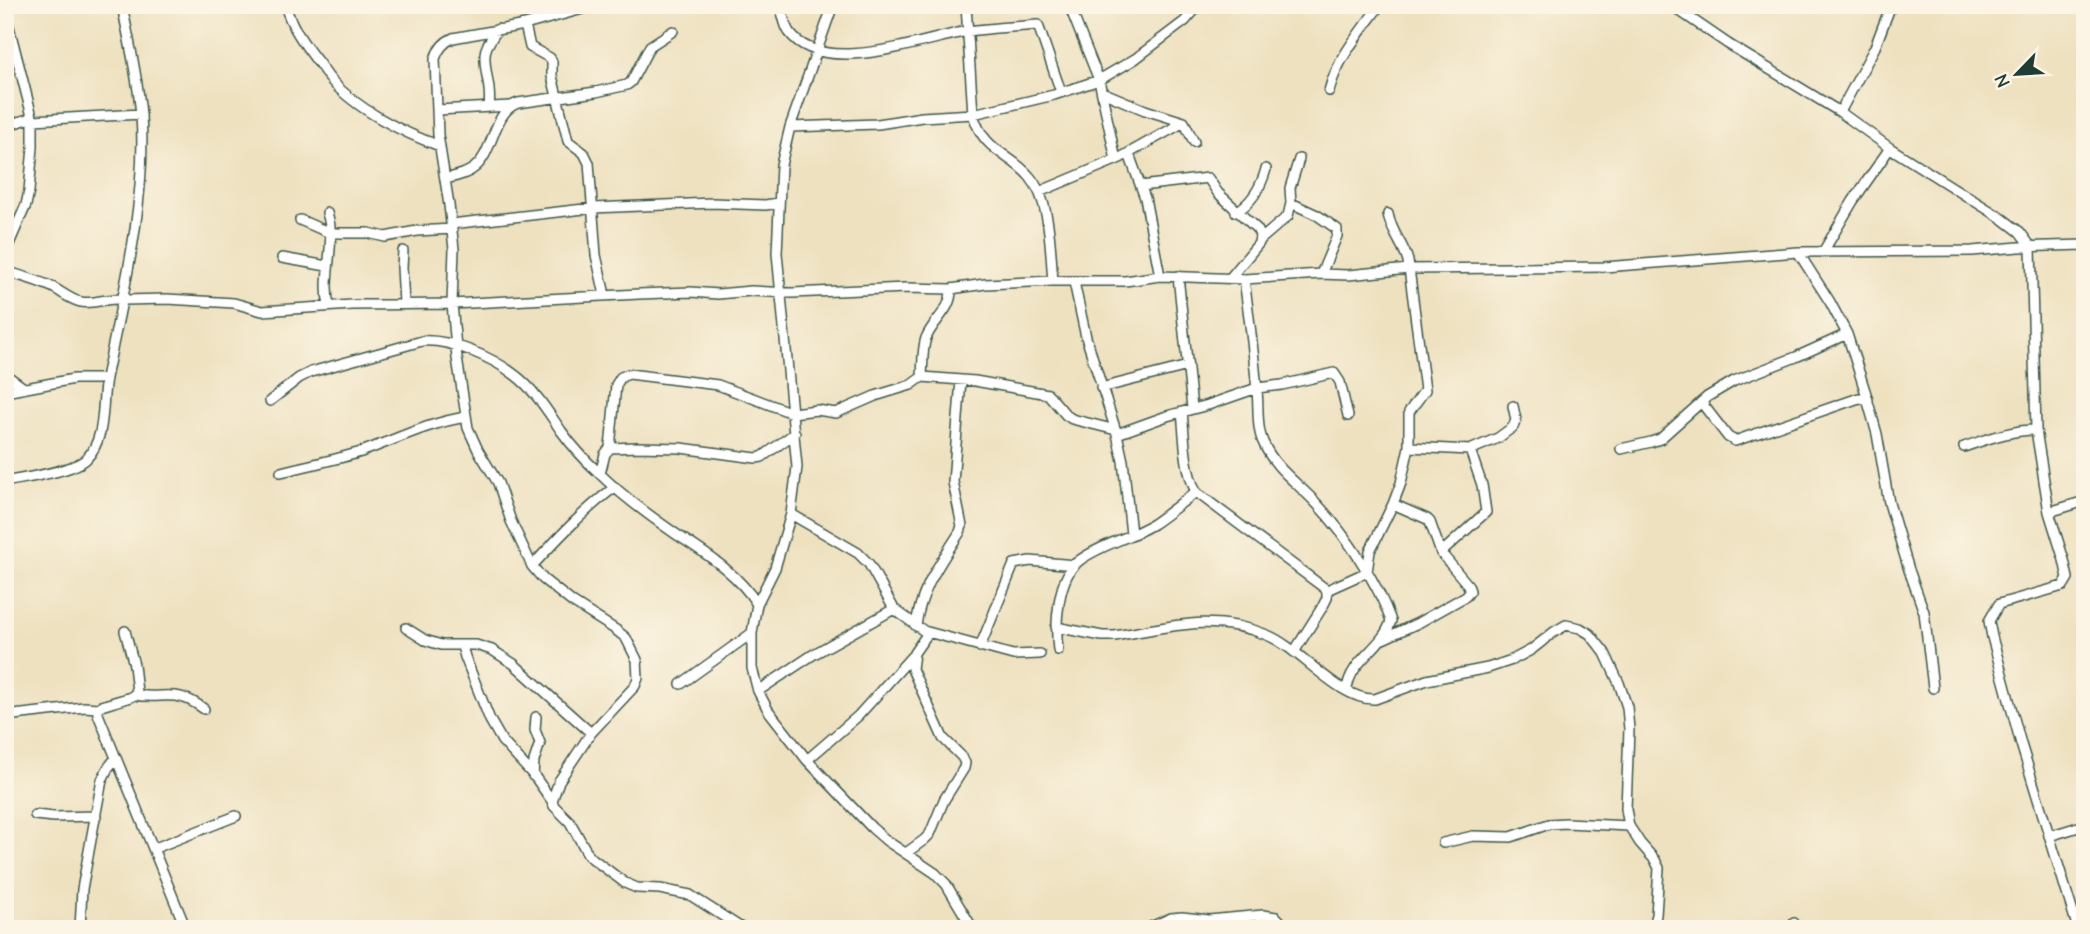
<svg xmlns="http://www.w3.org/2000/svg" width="2090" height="934" font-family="'Comic Neue',sans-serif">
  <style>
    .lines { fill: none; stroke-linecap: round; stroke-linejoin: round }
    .minor-casing { stroke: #3e5649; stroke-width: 12 }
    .minor { stroke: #fff; stroke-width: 9 }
  </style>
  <rect width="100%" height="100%" fill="#fcf5e5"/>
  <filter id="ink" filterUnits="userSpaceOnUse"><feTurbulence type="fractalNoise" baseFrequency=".0143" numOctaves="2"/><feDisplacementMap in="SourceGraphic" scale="14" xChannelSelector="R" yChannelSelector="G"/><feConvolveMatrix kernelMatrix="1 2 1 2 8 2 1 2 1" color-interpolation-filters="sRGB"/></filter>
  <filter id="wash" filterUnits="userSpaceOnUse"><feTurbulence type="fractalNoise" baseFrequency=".00686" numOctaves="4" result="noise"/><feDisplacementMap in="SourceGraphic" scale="28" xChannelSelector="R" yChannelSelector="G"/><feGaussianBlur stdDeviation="1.57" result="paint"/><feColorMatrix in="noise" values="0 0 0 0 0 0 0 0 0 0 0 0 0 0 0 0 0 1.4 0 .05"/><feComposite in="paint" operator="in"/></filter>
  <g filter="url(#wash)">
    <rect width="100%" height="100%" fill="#eee1c0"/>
  </g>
  <g filter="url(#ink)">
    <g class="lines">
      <g class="minor-casing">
        <path id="minor" d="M285,5C291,26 304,44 317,61C322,67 325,73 330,79C356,109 403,133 440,146
          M597,5L525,25L453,38C444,42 438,49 435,59L438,135L449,205L454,249L452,304L457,358L468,428L478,450L498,483L511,521L532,566L543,579L572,602L616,630L626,638L637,660L638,678L635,686L591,733L559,781L552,801L554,806L570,822L589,856L625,883L637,888L660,889L690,895L743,929
          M833,5L790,127L781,165L777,253L797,467L791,514L775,568L757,604L752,633V668L758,691L768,710L807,760L872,828L887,841L935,873L946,884L973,929
          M966,5L973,114C984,153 1009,152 1030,177C1051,202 1050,249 1053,281
          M1069,5L1099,80L1116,160
          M1671,5L1728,44L1840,112L1890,148L2003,219L2020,232L2031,247L2036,430L2049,512L2064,560L2068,578L2063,586L1999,604L1989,621L1992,637L2021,744L2078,929
          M2084,5L2085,6
          M5,11L33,120V147L29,191L26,205L5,253
          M782,12C784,19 785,26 789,32C822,78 923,39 968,31C991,28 1015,27 1038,25L1061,92
          M525,25L530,47L550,58L552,62V76L568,141L584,153L589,163L596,255L605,295
          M1329,91C1337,59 1361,31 1380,5
          M1102,92L1145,110L1184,122L1194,142
          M489,107C492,86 484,74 485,55C485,45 493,37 498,29
          M438,110L510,106
          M1840,112L1875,47L1891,5
          M5,126L28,119L33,120L141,114
          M790,127L878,124L922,117L973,114L1054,95L1099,80L1135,59L1185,21L1199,5
          M1129,154L1145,198L1160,276
          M445,179C453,177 464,175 471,170C495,156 491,112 518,103L596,92L627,85L631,82L650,46L673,31
          M1141,186L1208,178L1218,193L1257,229L1260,235L1259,243L1230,278
          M1039,192L1120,158L1184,122
          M1291,203L1317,215L1337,229V236L1321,274
          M1236,212C1253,202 1261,187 1266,169
          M327,213C337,242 322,275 329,306
          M300,220L330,233H368L385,237L417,231L452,229
          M451,224L593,208L712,203L765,205L779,203
          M1260,240L1288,216L1291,203L1290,188L1299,159
          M403,251L402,267L404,304
          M1798,252L1830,302L1847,334L1868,400
          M1823,252L1853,201L1890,148
          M282,258L327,266
          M5,271C21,276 37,280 52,287C62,292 70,300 81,302C93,305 110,296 124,300L167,299L234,303L262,311L352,305L452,304L639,294L691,292L718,294L751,291L792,293L906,288L951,289L985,284L1053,281H1125L1160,276L1244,279L1321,274L1348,275L1409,269L1604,267L1798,252L1972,251L2019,247L2085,245
          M1178,276L1192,408
          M1244,279C1249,316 1254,354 1257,391C1259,407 1256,429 1264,444C1275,469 1299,484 1317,504C1346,535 1377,581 1391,621C1383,648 1349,661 1347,690
          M1074,282L1086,337L1117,434L1123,461L1131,534
          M5,374L24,388
          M922,377L975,381L1048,394L1066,415L1072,419L1116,430
          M1101,388L1188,366
          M5,392L74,379H106
          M270,401L299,378L311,372L422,341C450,339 492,357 515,375C535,390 548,412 562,432C573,447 585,460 598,472C620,494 647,514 673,532C704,553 736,571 757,604
          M1701,402L1728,437L1735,441L1859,398L1866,399L1868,402L1877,434L1889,503L1909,570L1924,612L1933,688
          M1182,412C1185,439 1184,467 1196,492L1327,590V598L1323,606L1294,652
          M1117,434L1167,416L1208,405L1257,388L1282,385L1334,373L1340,382L1348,416
          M1409,447L1470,450L1498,438L1513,427L1516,420L1513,406
          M1964,447C1988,439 2010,430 2036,430
          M610,448L616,385L621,377L629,374L718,385L792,413L817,410L836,413L875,396L911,385L922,377C923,365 922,349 926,338C934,319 952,310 951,289
          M1621,449L1651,442L1660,439L1707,397L1734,381L1796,357L1847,334
          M281,472C308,465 335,460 361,452C397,439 428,423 466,417
          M600,474L605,454L610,448L637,447L681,448L756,458L762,457L795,433
          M5,482C24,478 74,471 86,459C107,438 101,404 106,378C123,295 147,201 141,115C138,79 129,41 122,5
          M2049,512L2085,501
          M791,514L858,553L869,564L894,609L924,631L1013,655L1040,654
          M1441,553L1486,512L1482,485L1470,450
          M532,566C558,538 584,510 615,487
          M1327,590L1367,572L1370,551L1393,504L1401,483L1409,447V412L1425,390L1408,261C1404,245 1391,232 1388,214
          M916,626C920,590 941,562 960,532L962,526L953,482L961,380
          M1056,627L1102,636H1115C1169,627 1213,613 1267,635C1300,648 1340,701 1375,699L1427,680L1488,668L1512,660L1531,650L1554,632L1566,625L1580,628L1590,634L1605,653L1619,683L1627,707L1629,729L1626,809L1629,826L1640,843L1655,860L1659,868L1656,915L1652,929
          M406,628L425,640L441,645H476L492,650L514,664L591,733
          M125,631L134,665L137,692L131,697L101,706L98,708V714L186,929
          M1383,639L1418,623L1466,596L1470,591L1468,585L1441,553L1430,522L1427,519L1393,504
          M462,646L465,657L490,720L502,741L535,777L552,801
          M980,647L1014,564L1030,561L1075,565
          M1058,650C1055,625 1057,576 1080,560C1102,544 1130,538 1153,524C1168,514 1182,502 1196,492
          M681,684L752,633
          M758,691L814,654L894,609
          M135,695C165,700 175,687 204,709
          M5,716L84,707L98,708
          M807,760L858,716L912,656
          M533,776L534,761L540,743L535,730L536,717
          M35,815L54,817L96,816
          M2049,836L2085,825
          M1443,843L1473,836L1511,837L1549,824L1566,823L1629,826
          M155,848L236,816
          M906,853L924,840L930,834L944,800L964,768L965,763L962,757L943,738L912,669L914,653L928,633
          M80,929L82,889L102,780L108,768L115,759
          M1146,929L1171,918L1182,917L1209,920L1263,915L1276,917L1288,929
          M1786,929L1794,923"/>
      </g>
      <use href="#minor" class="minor"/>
    </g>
  </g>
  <rect width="2090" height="934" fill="none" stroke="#fcf5e5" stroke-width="28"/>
  <g transform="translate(2017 74) rotate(245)" stroke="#fcf5e5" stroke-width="5" paint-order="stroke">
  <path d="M0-5L12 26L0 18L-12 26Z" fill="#1f3d34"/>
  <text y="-10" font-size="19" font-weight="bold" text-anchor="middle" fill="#1f3d34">N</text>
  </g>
</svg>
